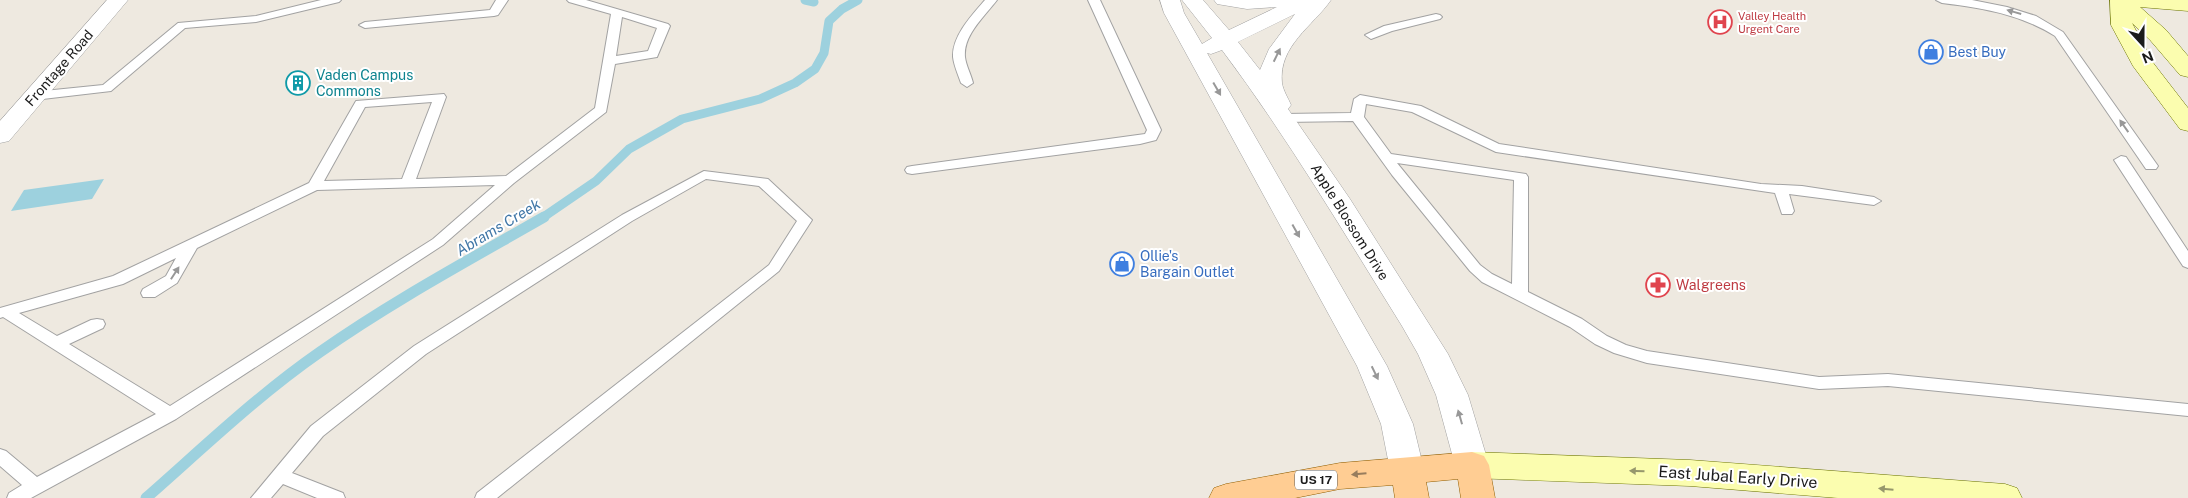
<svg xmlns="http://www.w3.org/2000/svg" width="2188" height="498" font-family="'Public Sans',sans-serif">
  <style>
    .water { fill: #9dd1de }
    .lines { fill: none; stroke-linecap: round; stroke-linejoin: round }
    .stream-far1 { stroke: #9dd1de; stroke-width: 9 }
    .stream { stroke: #9dd1de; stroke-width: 11 }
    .lane-casing { stroke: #a2a2a2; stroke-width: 2 }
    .street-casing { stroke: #a2a2a2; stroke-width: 1 }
    .secondary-casing { stroke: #6b7400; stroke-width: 1 }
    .primary-casing { stroke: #925e00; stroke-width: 1 }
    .lane { fill: #fff; fill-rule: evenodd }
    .street { fill: #fff; fill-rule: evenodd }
    .secondary { fill: #fbfdaf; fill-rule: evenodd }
    .primary { fill: #ffcd93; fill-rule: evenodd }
    .oneway { fill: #989898 }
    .oneway2 { fill: #96976c }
    .oneway3 { fill: #987d5d }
    .labels { text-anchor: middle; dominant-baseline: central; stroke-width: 4; stroke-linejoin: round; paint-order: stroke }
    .far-health-label { font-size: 11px; fill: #be3a42; stroke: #fff; text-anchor: start }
    .shield { fill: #fff; stroke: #5f5f5f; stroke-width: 1 }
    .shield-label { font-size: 12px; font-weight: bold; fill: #1b1b1b }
    .shop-label { font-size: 14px; fill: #366cbe; stroke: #fff; text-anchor: start }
    .street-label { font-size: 14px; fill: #1b1b1b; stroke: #fff }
    .culture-label { font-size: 14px; fill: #0d838f; stroke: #fff; text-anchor: start }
    .health-label { font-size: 14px; fill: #be3a42; stroke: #fff; text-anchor: start }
    .water-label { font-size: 15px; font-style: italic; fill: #4177a7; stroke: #fff }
    .near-street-label { font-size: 16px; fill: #1b1b1b; stroke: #fff }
  </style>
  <rect width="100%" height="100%" fill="#eee9e0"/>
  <path class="water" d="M104,179L92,199L11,211L24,190Z"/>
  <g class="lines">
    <path class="stream-far1" d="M805,0L814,2
      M542,218L596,181L629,149L682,119L760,99L795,83L815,69L824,53L829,21L842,9L858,0"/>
    <path class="stream" d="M146,498C203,448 258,395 320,352C391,302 469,260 544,217"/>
    <g class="lane-casing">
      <path id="lane" d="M321,0H341L339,2L256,22L185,28L111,91L34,100L28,96L34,92L103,85L178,23L256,16Z
        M496,0H508L498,15L494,16L365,28L359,25L365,22L490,10Z
        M567,0H586L668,24L670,26L657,57L615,64L606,112L514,183L443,245L176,419L31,498H7L9,493L22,485L0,466V449L6,451L37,477L156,414L3,317L0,318V308L113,276L309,183L356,101L444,94L446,97L416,179L506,176L595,108L611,14L569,2ZM622,17L657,28L648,51L616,56ZM432,102L402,179L324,181L365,107ZM495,185L433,239L170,406L69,344L103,328L105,324L103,320L97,319L91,320L57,336L19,313L123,284L176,258L166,276L143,289L141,293L143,297H155L177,283L197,248L317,190Z
        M985,0H997C985,16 963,35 965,57C966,66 971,74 973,83L967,87L961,83C958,74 954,66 953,57C952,36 972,15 985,0Z
        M1088,0H1100L1161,130L1156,140L1140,144L912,174L907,173L905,170L907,167L912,166L1145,134L1147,130Z
        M1936,0H1972L2007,7L2036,16L2063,32L2158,166L2156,169H2146L2055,36C2020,14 1983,8 1942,3Z
        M1436,14L1440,15L1442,17L1440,19L1392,31L1371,39L1365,35L1384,26Z
        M1360,95L1421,106L1499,144L1761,184L1802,186L1874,197L1881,201L1874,205L1789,194L1794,211L1792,214H1782L1775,193L1496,152L1412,112L1366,104L1364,117L1391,154L1526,174L1528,177V292L1582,319L1607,336L1626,345L1647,351L1819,377L1888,374L2188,404V416L1888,386L1819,389L1647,363L1614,353L1595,344L1570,327L1482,282L1470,271L1392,175L1353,121L1284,122L1277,118L1284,114L1351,113L1354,99ZM1397,163L1514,180L1512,284L1492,274L1480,265Z
        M2121,156L2126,157L2188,251V268L2183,266L2114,160Z
        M704,171L768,179L812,220L779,271L497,498H475L477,493L769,265L797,221L759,186L706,179L632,221L426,354L323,436L292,473L343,493L345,498H317L283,484L271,498H251L311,426L414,346L622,215Z"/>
    </g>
    <g class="street-casing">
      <path id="street" d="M107,0H128L9,141L0,143V121Z
        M1160,0H1180L1184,13L1202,44L1212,38L1182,0H1203L1229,30L1277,7L1247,9L1217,4L1214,0H1331C1313,26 1278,46 1282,83C1283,90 1288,98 1291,105L1288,109L1350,199L1448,354L1468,395L1489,465L1484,474L1472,478L1460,474L1455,465L1436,395L1418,354L1402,326C1344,233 1288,138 1222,50L1211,54L1207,53L1387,366L1413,424L1424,470L1419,479L1407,483L1395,479L1390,470L1381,424L1357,366L1164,13ZM1295,14L1269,49L1260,70L1238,42Z"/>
    </g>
    <g class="secondary-casing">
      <path id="secondary" d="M2110,0H2188V11L2140,7L2166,30L2188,56V77L2180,75L2150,40L2132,23L2154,64L2188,108V131L2180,129L2133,66L2111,25Z
        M1472,452L1690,460L2005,484L2017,488L2022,498H1838L1690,486L1472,478L1460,474L1455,465L1460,456Z"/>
    </g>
    <g class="primary-casing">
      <path id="primary" d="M1472,452L1484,456L1489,465L1495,498H1461L1458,479L1426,482L1429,498H1395L1393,485L1340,489L1295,498H1209L1214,488L1226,484L1340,463Z"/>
    </g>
    <use href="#lane" class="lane"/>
    <use href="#street" class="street"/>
    <use href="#secondary" class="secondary"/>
    <use href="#primary" class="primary"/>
  </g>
  <defs><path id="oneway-solid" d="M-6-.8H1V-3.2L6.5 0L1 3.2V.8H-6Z" transform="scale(1.25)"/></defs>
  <g class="oneway">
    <use href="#oneway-solid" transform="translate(2014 12) rotate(-164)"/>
    <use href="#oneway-solid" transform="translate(1277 55) rotate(-64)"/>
    <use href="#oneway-solid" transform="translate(1217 89) rotate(60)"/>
    <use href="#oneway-solid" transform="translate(2124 126) rotate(-125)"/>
    <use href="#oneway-solid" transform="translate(1296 231) rotate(61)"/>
    <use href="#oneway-solid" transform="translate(175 273) rotate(-57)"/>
    <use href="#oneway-solid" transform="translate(1375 373) rotate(64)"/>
    <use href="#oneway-solid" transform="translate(1460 417) rotate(-106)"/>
  </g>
  <g class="oneway2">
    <use href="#oneway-solid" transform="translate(1637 471) rotate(-178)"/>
    <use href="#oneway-solid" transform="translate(1886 489) rotate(-175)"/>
  </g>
  <use class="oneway3" href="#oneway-solid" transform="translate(1359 474) rotate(175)"/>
  <defs>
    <g id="hospital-ring" transform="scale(1.25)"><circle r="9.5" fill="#fff" stroke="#e0444e" stroke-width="1.5"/><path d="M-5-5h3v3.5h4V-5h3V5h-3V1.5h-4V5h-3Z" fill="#e0444e"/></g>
    <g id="shop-ring" transform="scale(1.25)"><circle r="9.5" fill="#fff" stroke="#3f7fe0" stroke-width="1.5"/><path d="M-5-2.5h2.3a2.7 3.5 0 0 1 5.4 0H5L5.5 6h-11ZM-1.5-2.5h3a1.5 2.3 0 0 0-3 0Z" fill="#3f7fe0"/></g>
    <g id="building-ring" transform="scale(1.25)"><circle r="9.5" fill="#fff" stroke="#0f9aa8" stroke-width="1.5"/><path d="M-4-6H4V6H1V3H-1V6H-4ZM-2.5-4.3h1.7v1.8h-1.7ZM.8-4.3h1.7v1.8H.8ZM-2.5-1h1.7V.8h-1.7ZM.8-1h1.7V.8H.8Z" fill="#0f9aa8"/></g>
    <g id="pharmacy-ring" transform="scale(1.25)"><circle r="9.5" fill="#fff" stroke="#e0444e" stroke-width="1.5"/><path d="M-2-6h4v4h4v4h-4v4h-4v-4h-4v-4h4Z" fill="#e0444e"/></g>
  </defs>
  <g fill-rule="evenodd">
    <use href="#hospital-ring" x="1720" y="22"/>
    <use href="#shop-ring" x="1931" y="52"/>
    <use href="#building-ring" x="298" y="83"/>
    <use href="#shop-ring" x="1122" y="264"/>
    <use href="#pharmacy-ring" x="1658" y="285"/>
  </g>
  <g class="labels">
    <g class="far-health-label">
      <text x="1738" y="16">Valley Health<tspan x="1738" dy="13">Urgent Care</tspan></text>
    </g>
    <rect class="shield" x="1295" y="470.5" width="42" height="19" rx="4"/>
    <g class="shield-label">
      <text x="1316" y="480">US 17</text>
    </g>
    <g class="shop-label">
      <text x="1948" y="52">Best Buy</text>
      <text x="1140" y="256">Ollie's<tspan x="1140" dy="16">Bargain Outlet</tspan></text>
    </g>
    <g class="street-label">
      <text transform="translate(59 68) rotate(-49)">Frontage Road</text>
      <text transform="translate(1350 222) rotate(58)">Apple Blossom Drive</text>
    </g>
    <g class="culture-label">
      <text x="316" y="75">Vaden Campus<tspan x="316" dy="16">Commons</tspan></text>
    </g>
    <g class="health-label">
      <text x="1676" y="285">Walgreens</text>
    </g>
    <g class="water-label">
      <text transform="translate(498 227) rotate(-31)">Abrams Creek</text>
    </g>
    <g class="near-street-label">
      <text transform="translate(1738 477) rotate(4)">East Jubal Early Drive</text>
    </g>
  </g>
  <g transform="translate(2143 45) rotate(159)" stroke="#ffffff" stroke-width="4" paint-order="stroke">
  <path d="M0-4L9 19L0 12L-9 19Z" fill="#1b1b1b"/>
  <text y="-8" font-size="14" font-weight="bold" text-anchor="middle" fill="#1b1b1b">N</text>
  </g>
</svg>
